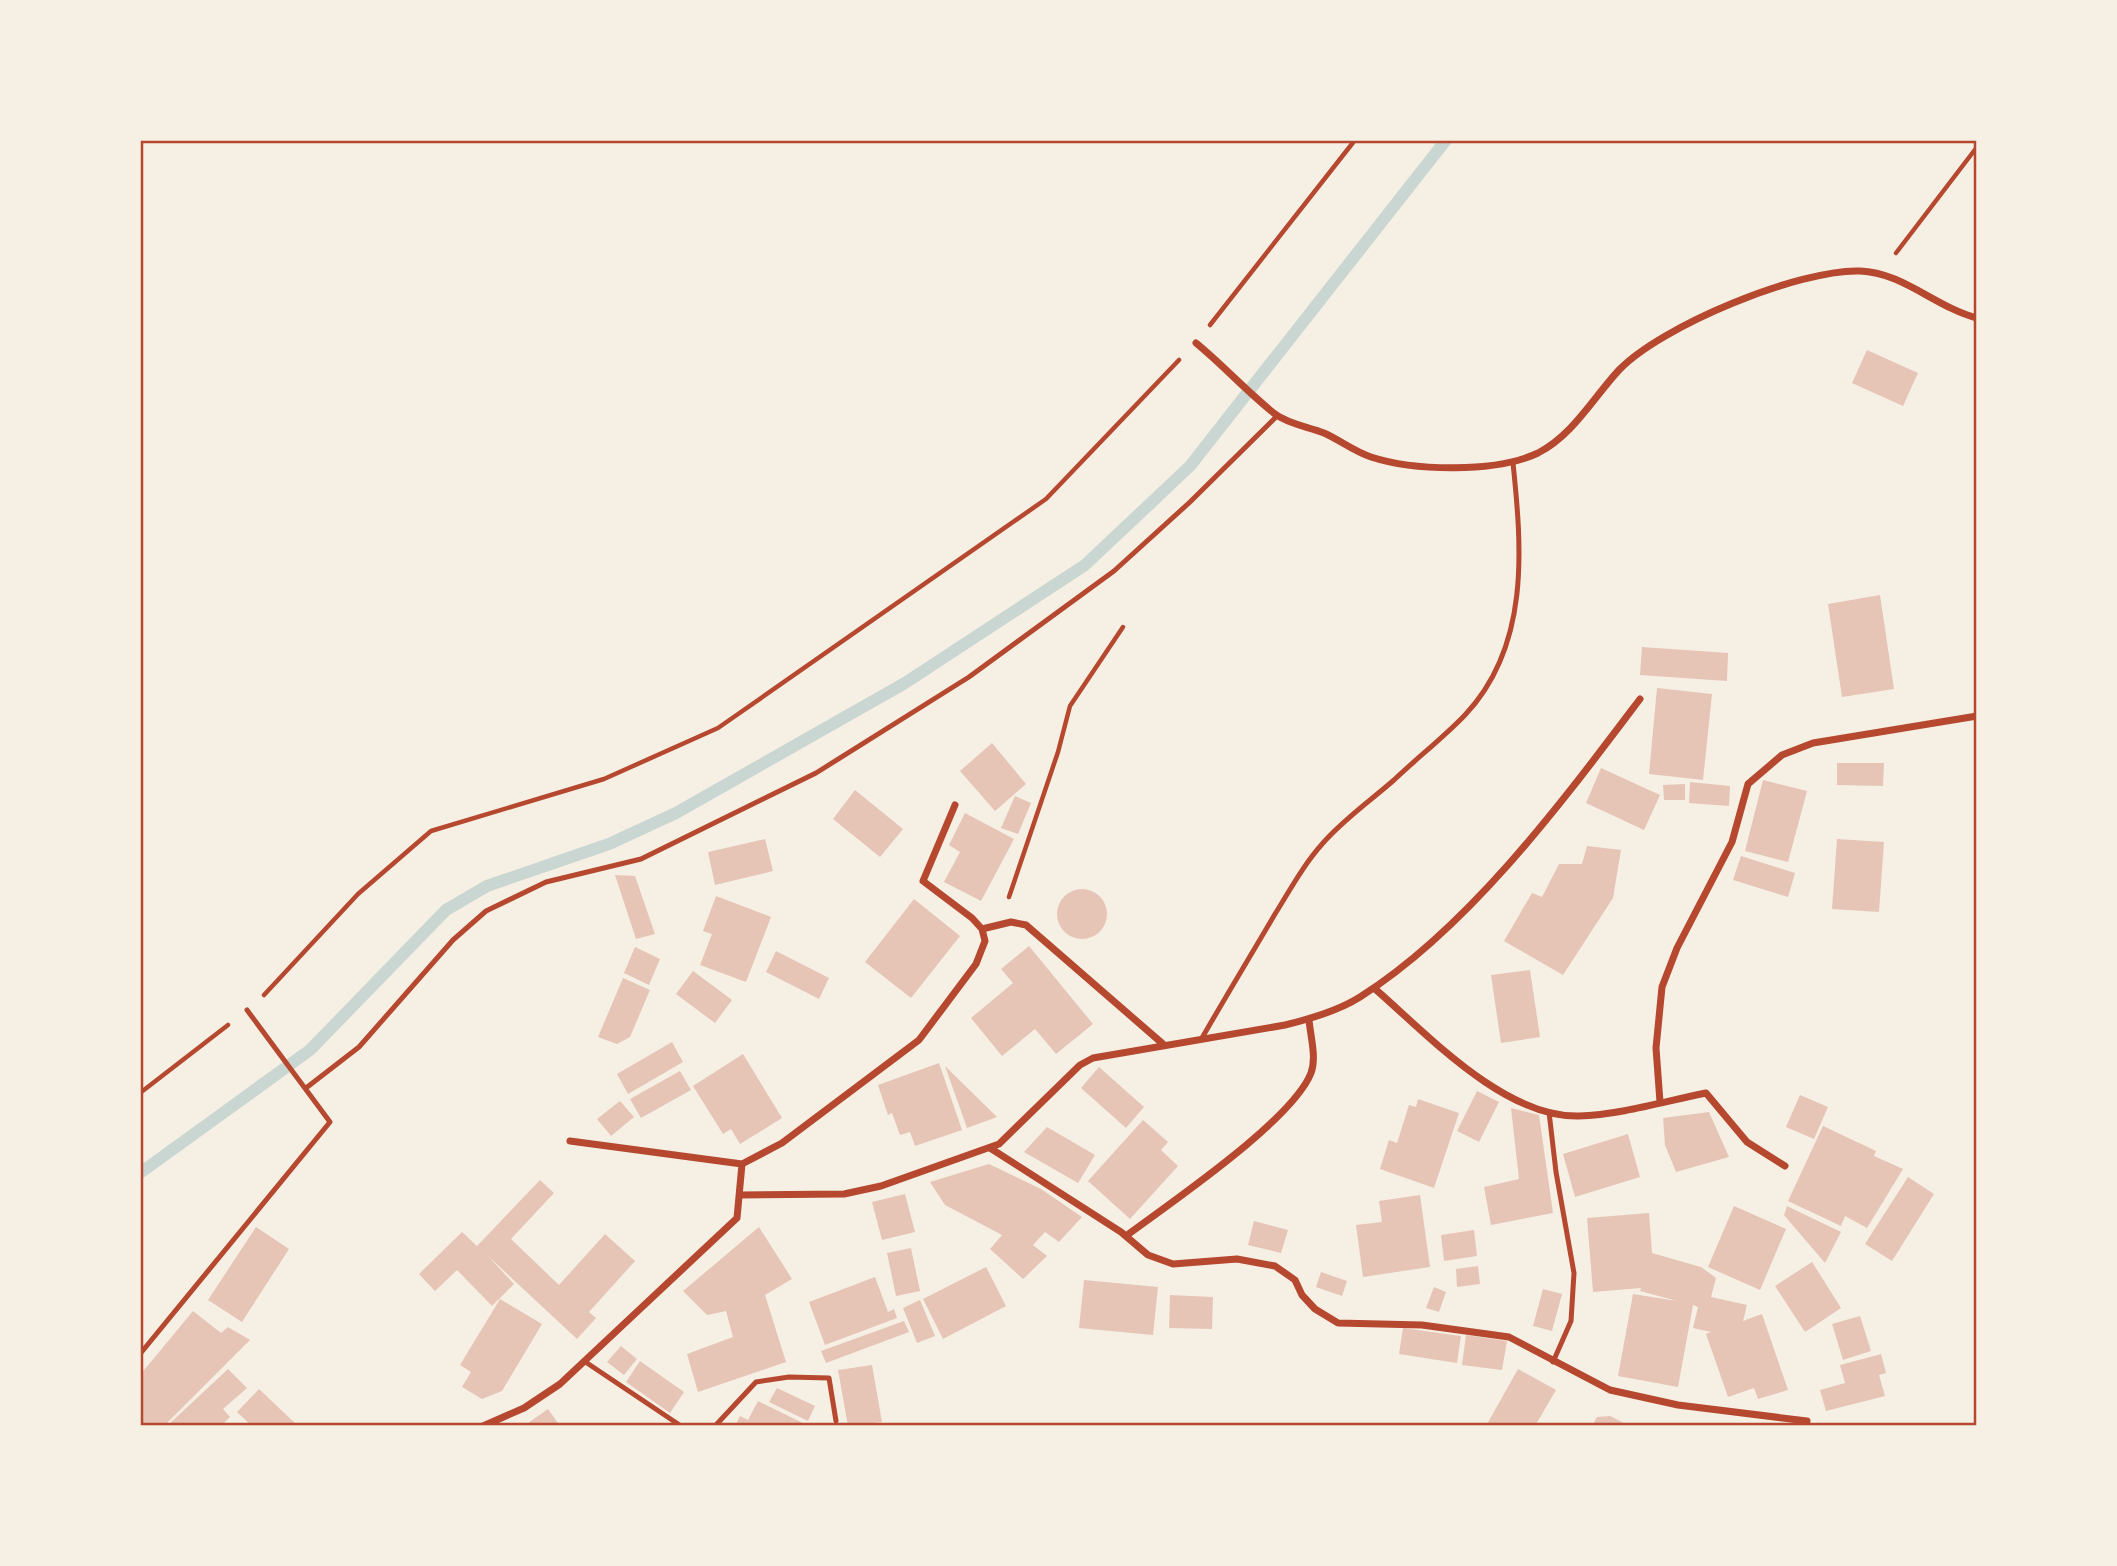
<svg xmlns="http://www.w3.org/2000/svg" width="2117" height="1566" font-family="'IBM Plex Sans',sans-serif">
  <style>
    .lines { fill: none; stroke-linecap: round; stroke-linejoin: round }
    .stream { stroke: #c9d6d2; stroke-width: 12 }
    .building { fill: #e6c5b7 }
    .path { stroke: #b5482f; stroke-width: 4.5 }
    .service { stroke: #b5482f; stroke-width: 5 }
    .minor { stroke: #b5482f; stroke-width: 7 }
    .neatline { fill: none; stroke: #b5482f; stroke-width: 2.5 }
  </style>
  <rect width="100%" height="100%" fill="#f6efe4"/>
  <g class="lines">
    <path class="stream" d="M140,1173L310,1050L446,910L487,886L609,844L676,813L905,683L1085,565L1190,466L1446,140"/>
  </g>
  <path class="building" d="M1867,350L1918,373L1903,406L1852,383Z
    M1880,595L1894,689L1842,697L1828,604Z
    M1642,647L1728,653L1727,681L1640,675Z
    M1657,688L1712,694L1703,780L1649,774Z
    M992,743L1026,784L995,811L960,771Z
    M1837,763H1884L1883,786L1837,785Z
    M1601,768L1660,795L1644,830L1586,803Z
    M1763,780L1807,791L1788,862L1745,851Z
    M1690,782L1730,786L1729,806L1689,803Z
    M1685,784V800H1664L1663,785Z
    M855,790L903,829L880,857L833,819Z
    M1015,796L1031,803L1018,834L1001,828Z
    M965,813L1014,839L981,901L944,882L960,852L949,845Z
    M765,839L773,871L715,885L708,852Z
    M1837,839L1884,842L1879,912L1832,909Z
    M1587,846L1621,850L1613,898L1563,975L1504,941L1532,893L1542,897L1559,864H1582Z
    M1741,856L1795,873L1788,897L1733,880Z
    M615,875L635,876L655,934L636,939Z
    M1057 914a25 25 0 1 1 50 0a25 25 0 1 1-50 0Z
    M716,896L771,917L746,982L700,965L712,934L703,931Z
    M914,899L960,936L911,998L865,962Z
    M1029,946L1093,1024L1056,1054L1035,1029L1002,1056L971,1018L1013,983L1001,969Z
    M635,947L660,959L649,985L624,973Z
    M776,951L829,978L819,999L766,972Z
    M1530,970L1540,1037L1501,1043L1491,975Z
    M693,971L732,1000L715,1023L676,994Z
    M623,978L650,990L630,1037L617,1044L598,1037Z
    M672,1042L683,1062L628,1094L617,1074Z
    M743,1054L782,1118L740,1144L731,1129L723,1134L693,1086Z
    M939,1063L962,1130L915,1146L910,1132L900,1135L892,1113L888,1115L878,1085Z
    M945,1066L997,1117L967,1128Z
    M1099,1067L1144,1107L1126,1128L1081,1088Z
    M680,1071L691,1090L641,1118L630,1099Z
    M1477,1091L1499,1102L1479,1142L1457,1131Z
    M1800,1095L1828,1107L1814,1139L1786,1127Z
    M1418,1099L1459,1113L1434,1188L1380,1169L1389,1140L1397,1143L1409,1105L1416,1107Z
    M620,1101L634,1117L611,1136L597,1119Z
    M1511,1108L1539,1115L1553,1213L1491,1225L1484,1187L1519,1179Z
    M1709,1112L1729,1157L1676,1172L1665,1145L1663,1118Z
    M1143,1120L1168,1142L1161,1150L1178,1166L1130,1219L1088,1181Z
    M1823,1126L1876,1151L1874,1156L1903,1169L1867,1228L1845,1216L1841,1226L1788,1201Z
    M1047,1127L1095,1155L1078,1183L1024,1152Z
    M1628,1134L1640,1177L1575,1197L1563,1154Z
    M989,1164L1041,1189L1082,1217L1059,1242L1045,1232L1033,1245L1047,1256L1023,1279L990,1249L1002,1235L945,1205L930,1182Z
    M1908,1177L1934,1194L1892,1261L1865,1244Z
    M540,1180L554,1193L511,1239L559,1285L605,1234L635,1261L589,1312L596,1318L577,1339L488,1256L514,1284L492,1306L457,1270L435,1291L419,1274L462,1232L477,1246Z
    M905,1194L915,1232L882,1240L872,1202Z
    M1420,1195L1430,1267L1363,1277L1356,1225L1382,1222L1379,1201Z
    M1734,1206L1786,1229L1760,1290L1708,1267Z
    M1787,1206L1841,1232L1825,1263L1784,1215Z
    M1649,1213L1652,1253L1701,1267L1716,1278L1711,1297L1747,1305L1743,1321L1762,1314L1788,1390L1758,1399L1754,1388L1728,1397L1706,1334L1711,1332L1693,1328L1698,1307L1693,1305L1678,1387L1618,1376L1633,1294L1677,1301L1640,1291L1641,1288L1593,1292L1587,1218Z
    M1254,1221L1288,1230L1281,1253L1248,1245Z
    M256,1227L289,1249L242,1322L208,1300Z
    M759,1227L792,1279L765,1295L786,1362L698,1392L687,1354L733,1337L726,1311L707,1315L683,1291Z
    M1474,1230L1477,1256L1444,1261L1441,1235Z
    M911,1248L920,1291L896,1296L887,1253Z
    M1812,1262L1841,1308L1805,1332L1775,1286Z
    M1478,1266L1480,1284L1457,1287L1456,1269Z
    M986,1267L1006,1306L943,1339L923,1299Z
    M1321,1272L1347,1281L1342,1296L1316,1287Z
    M875,1277L888,1312L894,1309L897,1318L825,1345L809,1302Z
    M1084,1280L1158,1287L1153,1335L1079,1328Z
    M1434,1287L1446,1292L1439,1312L1426,1308Z
    M1543,1289L1562,1294L1552,1331L1533,1326Z
    M1170,1295L1213,1297L1212,1329L1169,1328Z
    M500,1299L542,1324L502,1391L482,1399L462,1387L471,1372L460,1365Z
    M920,1300L935,1336L917,1343L903,1308Z
    M193,1311L221,1333L228,1327L250,1340L164,1426H140V1375Z
    M1860,1316L1871,1351L1843,1360L1832,1324Z
    M904,1321L909,1332L826,1363L821,1351Z
    M1403,1328L1461,1336L1457,1363L1399,1354Z
    M1466,1335L1507,1341L1502,1370L1462,1365Z
    M621,1346L637,1359L624,1375L607,1362Z
    M1881,1354L1886,1373L1879,1375L1885,1396L1826,1411L1820,1390L1845,1383L1840,1365Z
    M640,1361L684,1392L670,1413L626,1382Z
    M872,1365L882,1422L848,1426L838,1370Z
    M228,1369L247,1388L223,1409L230,1417L221,1426H167Z
    M1518,1369L1556,1390L1535,1426H1486Z
    M777,1388L815,1406L808,1421L769,1402Z
    M259,1389L298,1426H252L237,1412Z
    M758,1401L809,1426H735L740,1416L748,1420Z
    M548,1409L560,1426H524Z
    M1610,1416L1630,1426H1592L1597,1417Z"/>
  <g class="lines">
    <path class="path" d="M1896,253L1977,147
      M1210,325L1355,140
      M1009,897L1058,752L1070,706L1123,627
      M264,995L358,894L431,831L604,779L718,728L1046,499L1179,360
      M140,1093L228,1025"/>
    <path class="service" d="M1202,1038C1226,996 1251,955 1275,914C1290,890 1304,864 1323,843C1344,819 1370,801 1394,780C1417,758 1443,738 1465,715C1530,646 1522,549 1513,463
      M306,1088L359,1047L453,940L486,911L546,882L641,859L816,773L969,677L1114,571L1190,502L1277,416
      M1549,1112L1556,1172L1574,1273L1571,1321L1553,1362
      M140,1354L330,1122L247,1010
      M584,1361L681,1426
      M715,1426L756,1382L789,1377L829,1378L836,1421"/>
    <path class="minor" d="M1196,343C1223,365 1247,392 1275,414C1288,424 1309,427 1324,433C1340,440 1353,451 1371,457C1414,471 1496,473 1538,453C1573,435 1593,398 1619,370C1661,326 1799,269 1860,271C1902,272 1937,308 1977,318
      M982,929L1011,922L1026,925L1163,1044
      M1374,988C1426,1033 1504,1118 1579,1116C1619,1115 1666,1101 1706,1093L1747,1142L1785,1166
      M1660,1102L1656,1048L1662,987L1677,948L1732,842L1748,784L1782,755L1813,743L1977,716
      M990,1148L1121,1232L1148,1255L1173,1264L1237,1259L1275,1266L1295,1280L1302,1295L1315,1309L1338,1323L1422,1325L1509,1337L1610,1390L1678,1405L1807,1421L1806,1426
      M742,1164L782,1143L919,1040L976,964L985,941L982,929L972,918L923,881L955,805
      M740,1195L844,1194L881,1186L999,1144L1080,1065L1093,1058L1285,1025C1310,1019 1338,1011 1360,997C1469,928 1563,801 1640,699
      M1126,1236C1170,1203 1292,1121 1311,1073C1317,1057 1310,1035 1309,1019
      M483,1426L524,1408L560,1384L737,1218L742,1164L570,1141"/>
  </g>
  <rect width="2117" height="1566" fill="none" stroke="#f6efe4" stroke-width="284"/>
  <rect x="142" y="142" width="1833" height="1282" class="neatline"/>
</svg>
